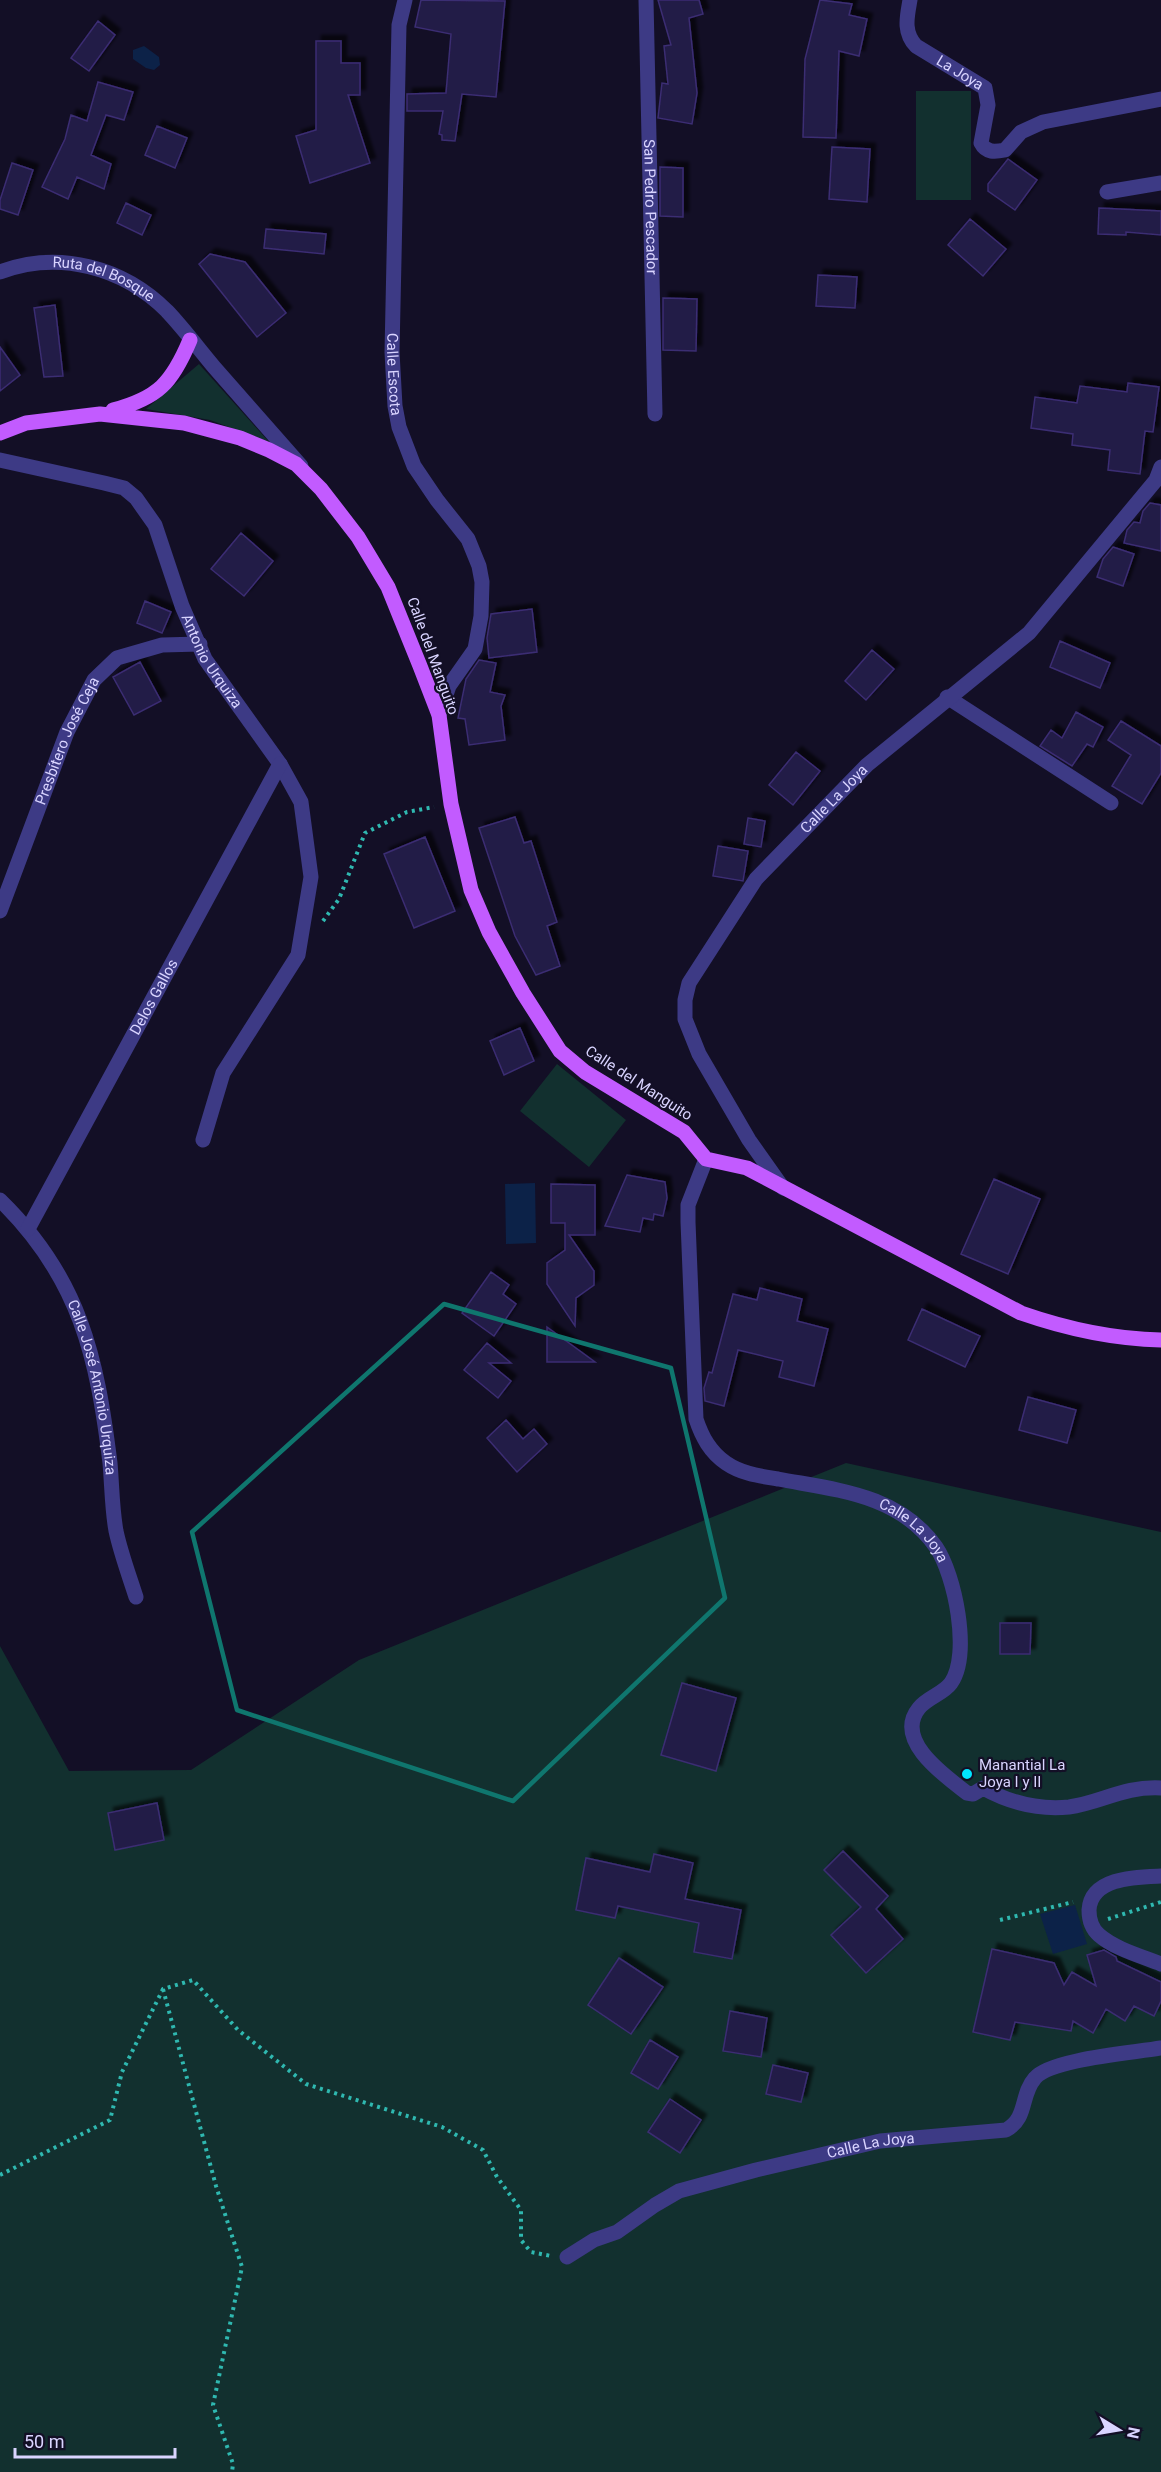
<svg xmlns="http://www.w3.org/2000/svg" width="1161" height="2472" font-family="Roboto,sans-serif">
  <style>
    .green { fill: #12302f }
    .water { fill: #0c2248 }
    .building { fill: #241b47; stroke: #3b2d73; stroke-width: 1.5; filter: url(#shadow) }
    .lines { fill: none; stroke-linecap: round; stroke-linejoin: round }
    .path { stroke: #2fb8b0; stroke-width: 4; stroke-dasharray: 3 4.5; stroke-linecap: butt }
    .minor { stroke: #3d3a85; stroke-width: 15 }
    .major { stroke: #c25bff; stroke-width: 15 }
    .marked { fill: none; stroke: #0f766e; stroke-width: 4.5; stroke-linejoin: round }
    .poi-dot { fill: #00e5ff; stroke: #130f26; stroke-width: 2 }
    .labels { text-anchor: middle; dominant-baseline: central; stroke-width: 4.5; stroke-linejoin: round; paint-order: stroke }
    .street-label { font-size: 15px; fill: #d9d4ff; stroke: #130f26 }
    .poi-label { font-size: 15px; fill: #d9d4ff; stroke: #130f26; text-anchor: start }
  </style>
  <defs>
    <filter id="shadow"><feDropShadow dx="5.5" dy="-5.5" stdDeviation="1.5" flood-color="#0009"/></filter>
  </defs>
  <rect width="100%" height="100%" fill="#130f26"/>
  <path class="green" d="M916,91H971V200H916Z
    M199,364L269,442L210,420L146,409Z
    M557,1064L626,1120L589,1167L520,1111Z
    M846,1463L1161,1532V2472H0V1646L69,1771L191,1770L359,1660Z"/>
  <path class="water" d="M144,46L159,57L160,65L154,70L146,68L133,59V50Z
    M535,1183L536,1243L506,1244L505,1184Z
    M1075,1905L1087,1944L1053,1954L1040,1914Z"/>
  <path class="building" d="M421,0L505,1L496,97L462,94L455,141L442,140V135L439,134L443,111H407V94L446,93L451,34L415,27Z
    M658,0H699L703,14L689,18L697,93L692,124L658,118L662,83L668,84L664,46L671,45Z
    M820,0L852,4L849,15L867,19L859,56L839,51L836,138L803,137L805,59Z
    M98,21L115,35L89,71L71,58Z
    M316,41H341V63H360V95H348L370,163L310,183L296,136L316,130Z
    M98,82L133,92L124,120L106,115L91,155L111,164L104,189L77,177L68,199L42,187L65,139L71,115L87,121Z
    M157,126L187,138L175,168L145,155Z
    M832,147L870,149L867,202L829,199Z
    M1008,159L1037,180L1015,210L988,191V184Z
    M12,163L33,170L18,215L0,209V200Z
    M660,167L683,168V217L660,216Z
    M126,203L151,215L142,235L117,223Z
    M1099,208L1161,211V235L1126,232V235L1098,234Z
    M970,219L1006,249L983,276L948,245Z
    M266,229L326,234L324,254L264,248Z
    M210,254L245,262L286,313L257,337L199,264Z
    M818,275L857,277L855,308L816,306Z
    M663,298L697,299L696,351L663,350Z
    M55,305L63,376L44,377L34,308Z
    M0,347L20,375L0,391Z
    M1128,383L1159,387L1153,432L1145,431L1140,474L1108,470L1110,450L1072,445L1073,434L1031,428L1035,397L1077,403L1080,386L1127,392Z
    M1150,503L1161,505V551L1124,543L1127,530L1134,522L1140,523L1143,511Z
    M241,533L273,561L244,596L211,569Z
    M1113,547L1134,554L1123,586L1097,577L1103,559Z
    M145,601L171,612L162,633L137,623Z
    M532,609L537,652L489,658L487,638L491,614Z
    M1060,641L1110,663L1100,688L1050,667Z
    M872,650L894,669L866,700L845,681Z
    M479,660L496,663L490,692L505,695L501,706L505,740L469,745L465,719L458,718L466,679Z
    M140,662L161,701L134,715L113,677Z
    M1076,712L1103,727L1093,747L1087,744L1072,766L1040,746L1051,730L1062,738Z
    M1121,721L1161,746V773L1142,804L1112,786L1131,755L1108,740Z
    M796,752L820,771L793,805L769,785Z
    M515,817L524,843L531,841L557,922L547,926L560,966L536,975L515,936L479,828Z
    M748,818L765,821L761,847L744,844Z
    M425,837L455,911L414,928L384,854Z
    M718,846L748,851L743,881L713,876Z
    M520,1028L534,1061L504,1075L490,1041Z
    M627,1175L665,1182L667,1198L663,1216L654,1214L653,1220L643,1218L640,1232L605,1226Z
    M994,1179L1040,1199L1008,1274L961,1254Z
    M551,1184L595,1185V1235H569L594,1271V1285L576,1298L575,1326L547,1284V1263L565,1250V1223H551Z
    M491,1272L509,1285L503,1294L516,1304L494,1336L462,1313Z
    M760,1288L802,1299L797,1321L828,1329L814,1386L779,1377L783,1361L738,1350L724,1406L705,1401L704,1388L709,1372L712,1373L733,1294L757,1300Z
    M922,1309L980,1336L965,1367L908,1340Z
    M547,1327L595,1362H547Z
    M487,1343L511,1363H489L511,1381L498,1398L464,1370Z
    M1028,1397L1076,1410L1067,1443L1019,1430Z
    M506,1420L523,1439L534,1429L547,1444L517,1472L487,1438Z
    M1000,1623H1031L1030,1654H1000Z
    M682,1683L736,1698L716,1771L661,1755Z
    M157,1803L164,1840L115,1850L108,1813Z
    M843,1851L888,1896L876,1909L903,1939L866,1973L831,1935L861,1907L824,1870Z
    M654,1854L693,1863L685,1899L741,1910L732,1959L694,1952L699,1923L618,1906L615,1918L576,1910L586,1858L650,1872Z
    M992,1949L1054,1963L1064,1985L1072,1972L1096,1986L1087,1955L1104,1950L1116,1957L1117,1961L1161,1982V2001L1154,2016L1134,2006L1125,2021L1106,2009L1093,2033L1073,2021L1071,2031L1015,2022L1010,2040L973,2032Z
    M619,1958L663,1987L631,2034L588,2005Z
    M730,2011L767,2018L761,2057L723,2051Z
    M650,2040L678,2057L658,2089L631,2073Z
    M773,2065L808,2073L801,2102L766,2094Z
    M670,2099L701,2120L680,2153L648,2132Z"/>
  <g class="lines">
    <path class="path" d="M323,921L339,899L365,833L407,812L434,807
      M1108,1919L1161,1902
      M1000,1920L1073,1902
      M163,1989L216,2186L242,2267L213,2405L233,2464L232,2472
      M0,2175L110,2120L122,2072L163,1989L193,1980L238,2030L306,2084L442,2127L483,2150L497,2177L521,2210V2240L531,2252L551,2256"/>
    <g class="minor">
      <path id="s1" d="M405,0L399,25L392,352L395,406L399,427L414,466L437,500L468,539L479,566L482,582L481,616L475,649L449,686L439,715"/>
      <path id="s2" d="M646,0L655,414"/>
      <path id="s3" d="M910,0C907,17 903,32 916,46L985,88L988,105L981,143C986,153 995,152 1005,150L1021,132L1043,122L1161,99"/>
      <path d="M1107,192L1161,183"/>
      <path id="s4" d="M0,272C59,250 123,267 167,311C184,329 198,348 214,367C243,400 272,433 301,466"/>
      <path id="s5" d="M0,460L104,483L124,488L136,498L155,525L182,606L205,659L280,764L301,802L311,877L298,955L223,1073L203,1140"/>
      <path d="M947,697L1111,803"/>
      <path id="s6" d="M0,911L67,732L94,680L117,658L162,645L200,644"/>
      <path id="s7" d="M706,1159L688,1205V1222L696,1419C702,1437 710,1452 726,1463C742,1474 760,1476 778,1479C836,1490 899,1494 936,1547C955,1575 971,1654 951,1683C943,1694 928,1697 919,1708C893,1740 945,1776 967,1793L973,1794L983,1788C1010,1803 1038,1810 1069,1807C1101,1803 1123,1786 1161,1788"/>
      <path id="s8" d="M783,1188L749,1140L699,1054L685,1019V1000L689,983L756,879L867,765L1029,633L1156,480L1161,467"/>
      <path id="s9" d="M0,1200C80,1278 97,1357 110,1463C112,1486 112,1509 116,1531C121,1554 129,1575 136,1597"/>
      <path id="s10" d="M28,1229L280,764"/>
      <path d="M1161,1876C1137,1877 1091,1877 1089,1910C1089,1919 1091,1928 1099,1935C1115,1949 1141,1956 1161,1964"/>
      <path id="s11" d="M567,2257L594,2240L617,2232L655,2205L679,2191L756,2170L880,2141L1006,2130C1028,2118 1020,2095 1035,2078C1051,2059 1133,2053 1161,2048"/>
    </g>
    <path class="major" d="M113,410C158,398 172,383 190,340
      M0,433L26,423L100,414L184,423L240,438L269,450L296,464L321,489L358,537L388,587L420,666L439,715L451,804L471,890L489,932L523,993L560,1051L585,1072L684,1132L706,1159L747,1168L1021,1313C1067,1329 1112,1339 1161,1340"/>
  </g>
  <path class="marked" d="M444,1304L671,1368L725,1598L513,1801L237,1710L192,1532Z"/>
  <circle class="poi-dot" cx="967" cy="1774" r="6"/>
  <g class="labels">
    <g class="street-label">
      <text stroke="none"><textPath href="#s3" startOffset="100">La Joya</textPath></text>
      <text stroke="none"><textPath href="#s2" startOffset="207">San Pedro Pescador</textPath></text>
      <text stroke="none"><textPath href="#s4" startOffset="108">Ruta del Bosque</textPath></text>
      <text stroke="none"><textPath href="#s1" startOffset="375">Calle Escota</textPath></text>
      <text transform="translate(433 656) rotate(70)">Calle del Manguito</text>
      <text stroke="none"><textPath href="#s5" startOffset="324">Antonio Urquiza</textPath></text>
      <text stroke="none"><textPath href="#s6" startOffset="183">Presbítero José Ceja</textPath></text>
      <text stroke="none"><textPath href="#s8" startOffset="468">Calle La Joya</textPath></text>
      <text stroke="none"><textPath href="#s10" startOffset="264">Delos Gallos</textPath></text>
      <text transform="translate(639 1083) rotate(33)">Calle del Manguito</text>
      <text stroke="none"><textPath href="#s9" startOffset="214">Calle José Antonio Urquiza</textPath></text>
      <text stroke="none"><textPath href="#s7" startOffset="522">Calle La Joya</textPath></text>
      <text stroke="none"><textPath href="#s11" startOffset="328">Calle La Joya</textPath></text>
    </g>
    <g class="poi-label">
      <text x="979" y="1765">Manantial La<tspan x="979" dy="17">Joya I y II</tspan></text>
    </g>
  </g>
  <g transform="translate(1119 2430) rotate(101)" stroke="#130f26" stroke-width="4.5" paint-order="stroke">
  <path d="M0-4.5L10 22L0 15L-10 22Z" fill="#d9d4ff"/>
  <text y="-9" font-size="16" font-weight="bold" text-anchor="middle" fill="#d9d4ff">N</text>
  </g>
  <path d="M15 2448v9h160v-9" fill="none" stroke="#d9d4ff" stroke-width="3"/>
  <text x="24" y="2448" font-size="18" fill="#d9d4ff" stroke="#130f26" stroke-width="4.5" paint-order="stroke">50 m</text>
</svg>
